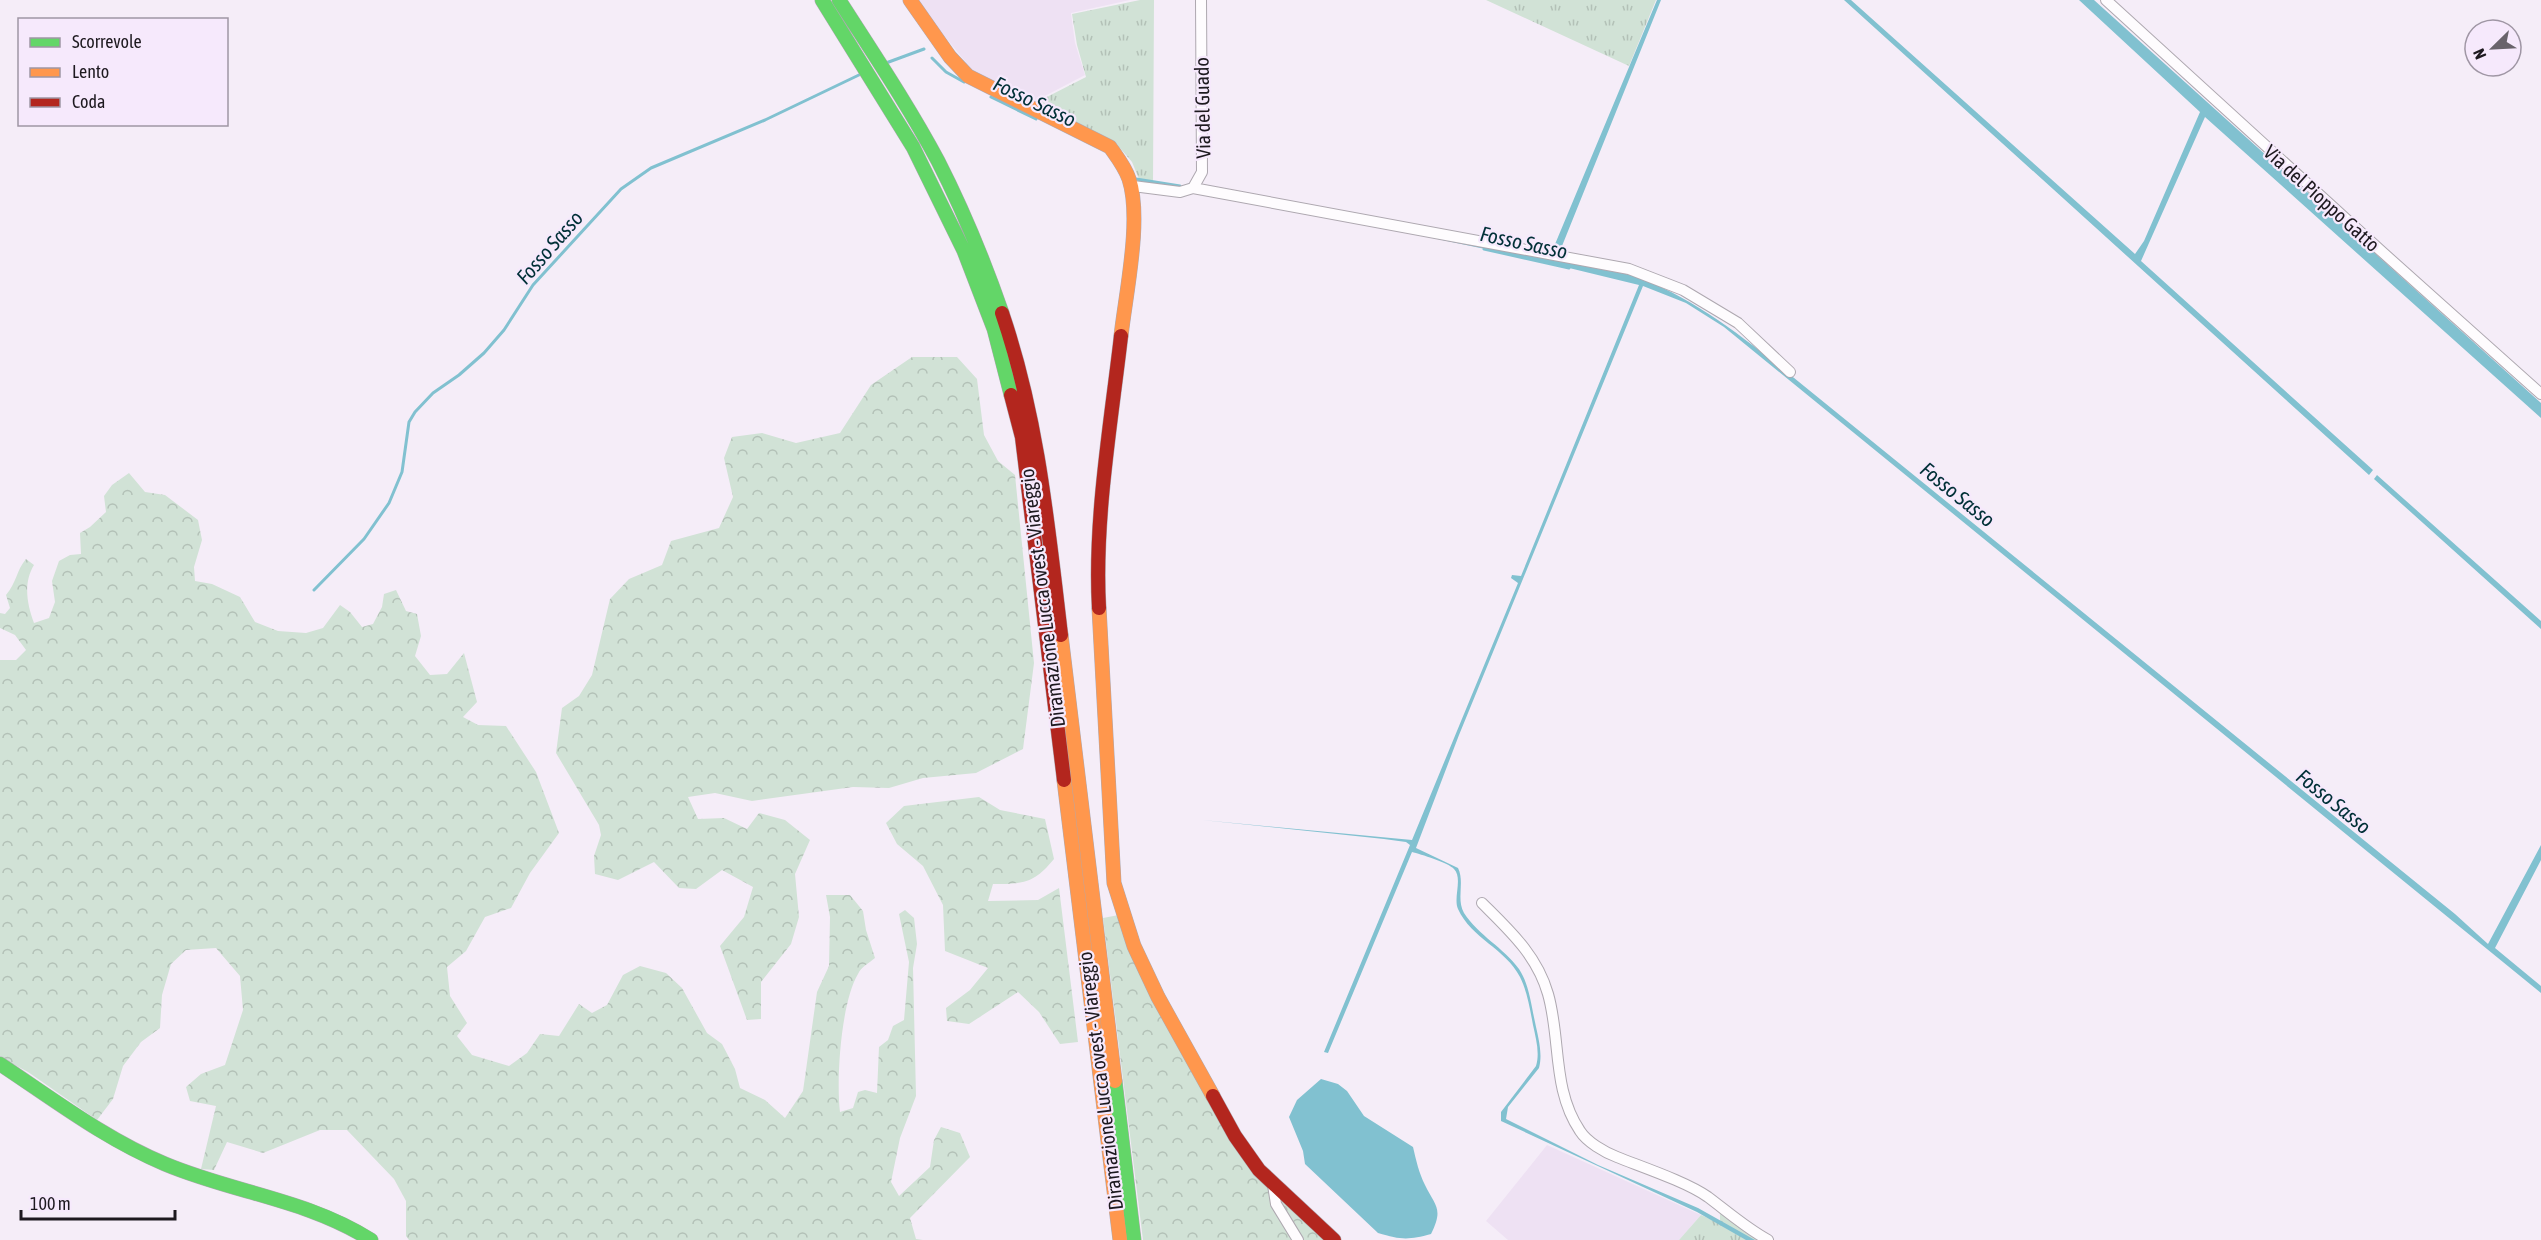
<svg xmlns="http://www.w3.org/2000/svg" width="2541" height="1240" font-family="'Asap Condensed',sans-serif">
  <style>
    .built { fill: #eee1f3 }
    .grass { fill: url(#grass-tufts) }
    .forest { fill: url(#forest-crowns) }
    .water { fill: #81c1d0 }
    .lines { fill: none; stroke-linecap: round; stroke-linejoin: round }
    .stream { stroke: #81c1d0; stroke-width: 3 }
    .street-casing { stroke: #aea8b0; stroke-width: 12 }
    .fast-casing { stroke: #aea8b0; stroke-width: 15 }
    .slow-casing { stroke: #aea8b0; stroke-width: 15 }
    .jam-casing { stroke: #aea8b0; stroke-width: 15 }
    .street { stroke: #fefcfe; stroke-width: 10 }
    .fast { stroke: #63d668; stroke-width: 14 }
    .slow { stroke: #ff974d; stroke-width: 14 }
    .jam { stroke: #b3261e; stroke-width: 14 }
    .labels { text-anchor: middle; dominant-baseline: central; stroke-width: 4.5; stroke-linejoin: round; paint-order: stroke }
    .street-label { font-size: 20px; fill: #1d191f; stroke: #f6e9fc }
    .water-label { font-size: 21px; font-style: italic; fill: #013037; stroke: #f6e9fc }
  </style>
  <defs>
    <pattern id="grass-tufts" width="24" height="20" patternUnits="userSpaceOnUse" patternTransform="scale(1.5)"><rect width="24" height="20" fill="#d1e2d6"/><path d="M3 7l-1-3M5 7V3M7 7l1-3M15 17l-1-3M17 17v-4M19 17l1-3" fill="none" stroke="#b3c1b7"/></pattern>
    <pattern id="forest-crowns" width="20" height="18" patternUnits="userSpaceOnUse" patternTransform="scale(1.5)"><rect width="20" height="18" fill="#d1e2d6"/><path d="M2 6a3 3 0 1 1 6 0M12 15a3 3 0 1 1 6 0" fill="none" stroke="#b3c1b7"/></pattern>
  </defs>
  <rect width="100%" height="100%" fill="#f5edf8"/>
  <path class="built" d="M915,0H1130L1071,13L1075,43L1085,75L1041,98L1037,103L973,71Z
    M1547,1145L1701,1215L1679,1240H1508L1486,1221Z"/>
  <path class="grass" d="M1140,0H1154L1153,184H1141L1132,162L1114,141L1038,104L1041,100L1086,77L1077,45L1072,14Z
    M1486,0H1656L1629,66Z
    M1720,1207L1769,1240H1679L1701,1215L1720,1223Z"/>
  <path class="forest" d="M912,357H957L977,379L984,435L998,461L1015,475L1034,663L1023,749L976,773L923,778L889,788L853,787L752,801L715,793L688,797L698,819L724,818L747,829L759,813L785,820L810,840L795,874L799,917L791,944L761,982V1019L747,1020L720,946L744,917L753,887L722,870L696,889L679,888L654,862L618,880L595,874L594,856L601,835L599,825L556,753L562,708L579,696L592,675L610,599L629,579L662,565L671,541L719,528L733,497L724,458L732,437L762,433L796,443L840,433L871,385Z
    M129,473L145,492L165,495L198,520L202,540L194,567L195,581L212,584L240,597L255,622L278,631L306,633L323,628L340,605L350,612L362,627L373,624L382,607L384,594L396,590L406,611L417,614L421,636L415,656L430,675L447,674L464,653L477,702L463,717L478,725L506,726L536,772L559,833L530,873L511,908L485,917L466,951L447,967L450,996L467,1023L457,1036L472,1055L509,1066L527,1053L540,1034L559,1036L579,1004L592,1013L607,1005L623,975L640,966L666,973L682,988L707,1033L722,1044L735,1069L740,1088L765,1100L785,1118L803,1091L817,992L829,966L830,917L826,895H850L863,911L866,930L875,958C869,963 861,967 858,974C841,1002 836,1080 840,1112L853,1108L858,1092L865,1090L877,1093L879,1047L888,1040L893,1026L904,1020L909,962L899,914L905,910L914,918L917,944L913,968L916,1096L900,1138L891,1182L899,1196L930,1167L934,1140L941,1127L960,1133L970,1157L910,1218L916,1239L923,1240H409L406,1236V1201L394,1179L347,1130H320L263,1153L227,1142L214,1170L201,1169L216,1106L190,1101L186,1087L201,1074L225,1065L243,1010L240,976L216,948L186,950L171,964L162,995L160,1028L141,1042L123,1066L113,1099L97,1120L28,1072L0,1057V660H16L26,650L15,635L0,628V613L5,614L10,608L6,595C17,582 16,571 26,559L34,565C23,583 27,604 34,623L49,618L55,602L52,581L59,561L70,555L81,554L80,533L90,527L106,512L104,496L112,485Z
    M979,797L1000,810L1045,819L1054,859C1034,883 1025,884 993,884L988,901L1038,900L1059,888L1078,1042L1060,1044L1039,1012L1018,992L969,1024L947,1021L946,1008L970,990L988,968L945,951L943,905L923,866L897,844L886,823L904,806Z
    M1124,914L1235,1136L1334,1240H1143L1103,918Z"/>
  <path class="water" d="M1657,0H1661L1560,251L1553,249Z
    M1844,0H1851L2135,254L2144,241L2200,112L2079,0H2094L2541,403V418L2205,117L2141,261L2373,470L2369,475Z
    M1385,228L1631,275C1689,295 1735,331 1783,369L2455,914L2488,944L2541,845V860L2495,948L2541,986V993L1724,327L1686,303L1643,286L1459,735L1416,848L1458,868C1465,882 1456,899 1464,913C1478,935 1504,948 1519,969C1529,984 1531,1004 1535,1022C1538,1037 1543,1053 1539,1068L1508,1107L1506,1119L1598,1165L1698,1208L1755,1240H1746L1697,1212L1501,1121V1112L1536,1066C1540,1053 1536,1039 1533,1025C1530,1009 1527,991 1520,977C1506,949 1471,938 1458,909C1453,898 1463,878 1454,869C1449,863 1420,854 1412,852L1328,1053L1324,1052L1410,845L1406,842L1384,839L1202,820L1412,840L1518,583L1511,578L1512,575L1521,576L1639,285L1528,258Z
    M2377,475L2541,621V629L2374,479Z
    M1321,1079L1338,1084L1347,1091L1364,1116L1413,1147C1416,1160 1419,1173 1425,1185C1435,1206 1444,1208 1431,1234C1409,1240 1401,1240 1378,1233L1305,1164L1303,1151L1289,1117L1297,1100Z"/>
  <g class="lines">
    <path class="stream" d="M932,58L946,72L964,82
      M886,63L924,49
      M991,97L1036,119
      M1136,179L1180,186
      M1484,249L1569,268
      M314,590L364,539L389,503L402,472L409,422L415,412L433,393L459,375L484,353L504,330L533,285L621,189L651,168L765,120L861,74"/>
    <g class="street-casing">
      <path id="street" d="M2106,0L2380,250L2541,394
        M1133,186L1180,192L1193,188L1202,172L1201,0
        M1193,188L1629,269L1683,290L1738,323L1790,372
        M1482,903C1509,930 1537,955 1548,994C1561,1039 1552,1090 1580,1131C1587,1142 1604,1152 1617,1157C1642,1167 1687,1182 1708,1197C1728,1212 1746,1228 1768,1240
        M1273,1185L1276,1204L1298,1240"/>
    </g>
    <g class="fast-casing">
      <path id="fast" d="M822,0L913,147L964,251L994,329L1011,395
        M839,0C873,53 908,105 938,161C963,210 984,261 1002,313
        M0,1064C53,1099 105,1139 165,1164C234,1193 306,1199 371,1240
        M1115,1081L1134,1240"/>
    </g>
    <g class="slow-casing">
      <path id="slow" d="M910,0L950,57L968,76L1110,147C1117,157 1125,167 1129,179C1142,219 1126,292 1121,336
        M1099,608L1114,883L1134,946L1158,997L1213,1096
        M1061,635L1115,1081
        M1064,780L1120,1240"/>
    </g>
    <g class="jam-casing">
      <path id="jam" d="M1002,313C1038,418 1048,526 1061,635
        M1011,395L1022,437L1064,780
        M1099,608C1094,520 1111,423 1121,336
        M1213,1096L1235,1136L1259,1170L1334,1240"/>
    </g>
    <use href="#street" class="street"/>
    <use href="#fast" class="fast"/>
    <use href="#slow" class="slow"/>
    <use href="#jam" class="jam"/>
  </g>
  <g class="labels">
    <g class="street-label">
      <text transform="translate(1202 108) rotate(-91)">Via del Guado</text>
      <text transform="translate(2322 198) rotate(42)">Via del Pioppo Gatto</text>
      <text transform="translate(1042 598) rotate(-97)">Diramazione Lucca ovest - Viareggio</text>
      <text transform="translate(1100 1081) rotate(-97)">Diramazione Lucca ovest - Viareggio</text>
    </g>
    <g class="water-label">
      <text transform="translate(1035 101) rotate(26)">Fosso Sasso</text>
      <text transform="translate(1524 242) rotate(12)">Fosso Sasso</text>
      <text transform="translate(549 247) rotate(-49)">Fosso Sasso</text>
      <text transform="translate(1958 494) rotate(39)">Fosso Sasso</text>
      <text transform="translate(2334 801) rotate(39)">Fosso Sasso</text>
    </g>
  </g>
  <rect x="18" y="18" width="210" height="108" fill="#f6e9fc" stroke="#9f96a4" stroke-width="1.5"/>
  <rect x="30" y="38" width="30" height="9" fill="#63d668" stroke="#9f96a4" stroke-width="1.5"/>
  <text x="72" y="48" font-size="18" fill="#1d191f">Scorrevole</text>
  <rect x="30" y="68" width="30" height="9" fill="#ff974d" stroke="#9f96a4" stroke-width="1.5"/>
  <text x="72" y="78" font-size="18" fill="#1d191f">Lento</text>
  <rect x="30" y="98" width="30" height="9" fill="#b3261e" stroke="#9f96a4" stroke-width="1.5"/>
  <text x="72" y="108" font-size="18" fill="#1d191f">Coda</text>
  <g transform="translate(2493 48) rotate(246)"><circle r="28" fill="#f6e9fc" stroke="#9f96a4" stroke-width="1.5"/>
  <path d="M0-4.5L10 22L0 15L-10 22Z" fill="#69636b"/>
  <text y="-9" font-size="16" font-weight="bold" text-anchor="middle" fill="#1d191f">N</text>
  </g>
  <path d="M21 1210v9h154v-9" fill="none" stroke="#1d191f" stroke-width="3"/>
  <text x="30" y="1210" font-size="18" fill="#1d191f" stroke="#f6e9fc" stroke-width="4.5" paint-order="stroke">100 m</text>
</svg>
